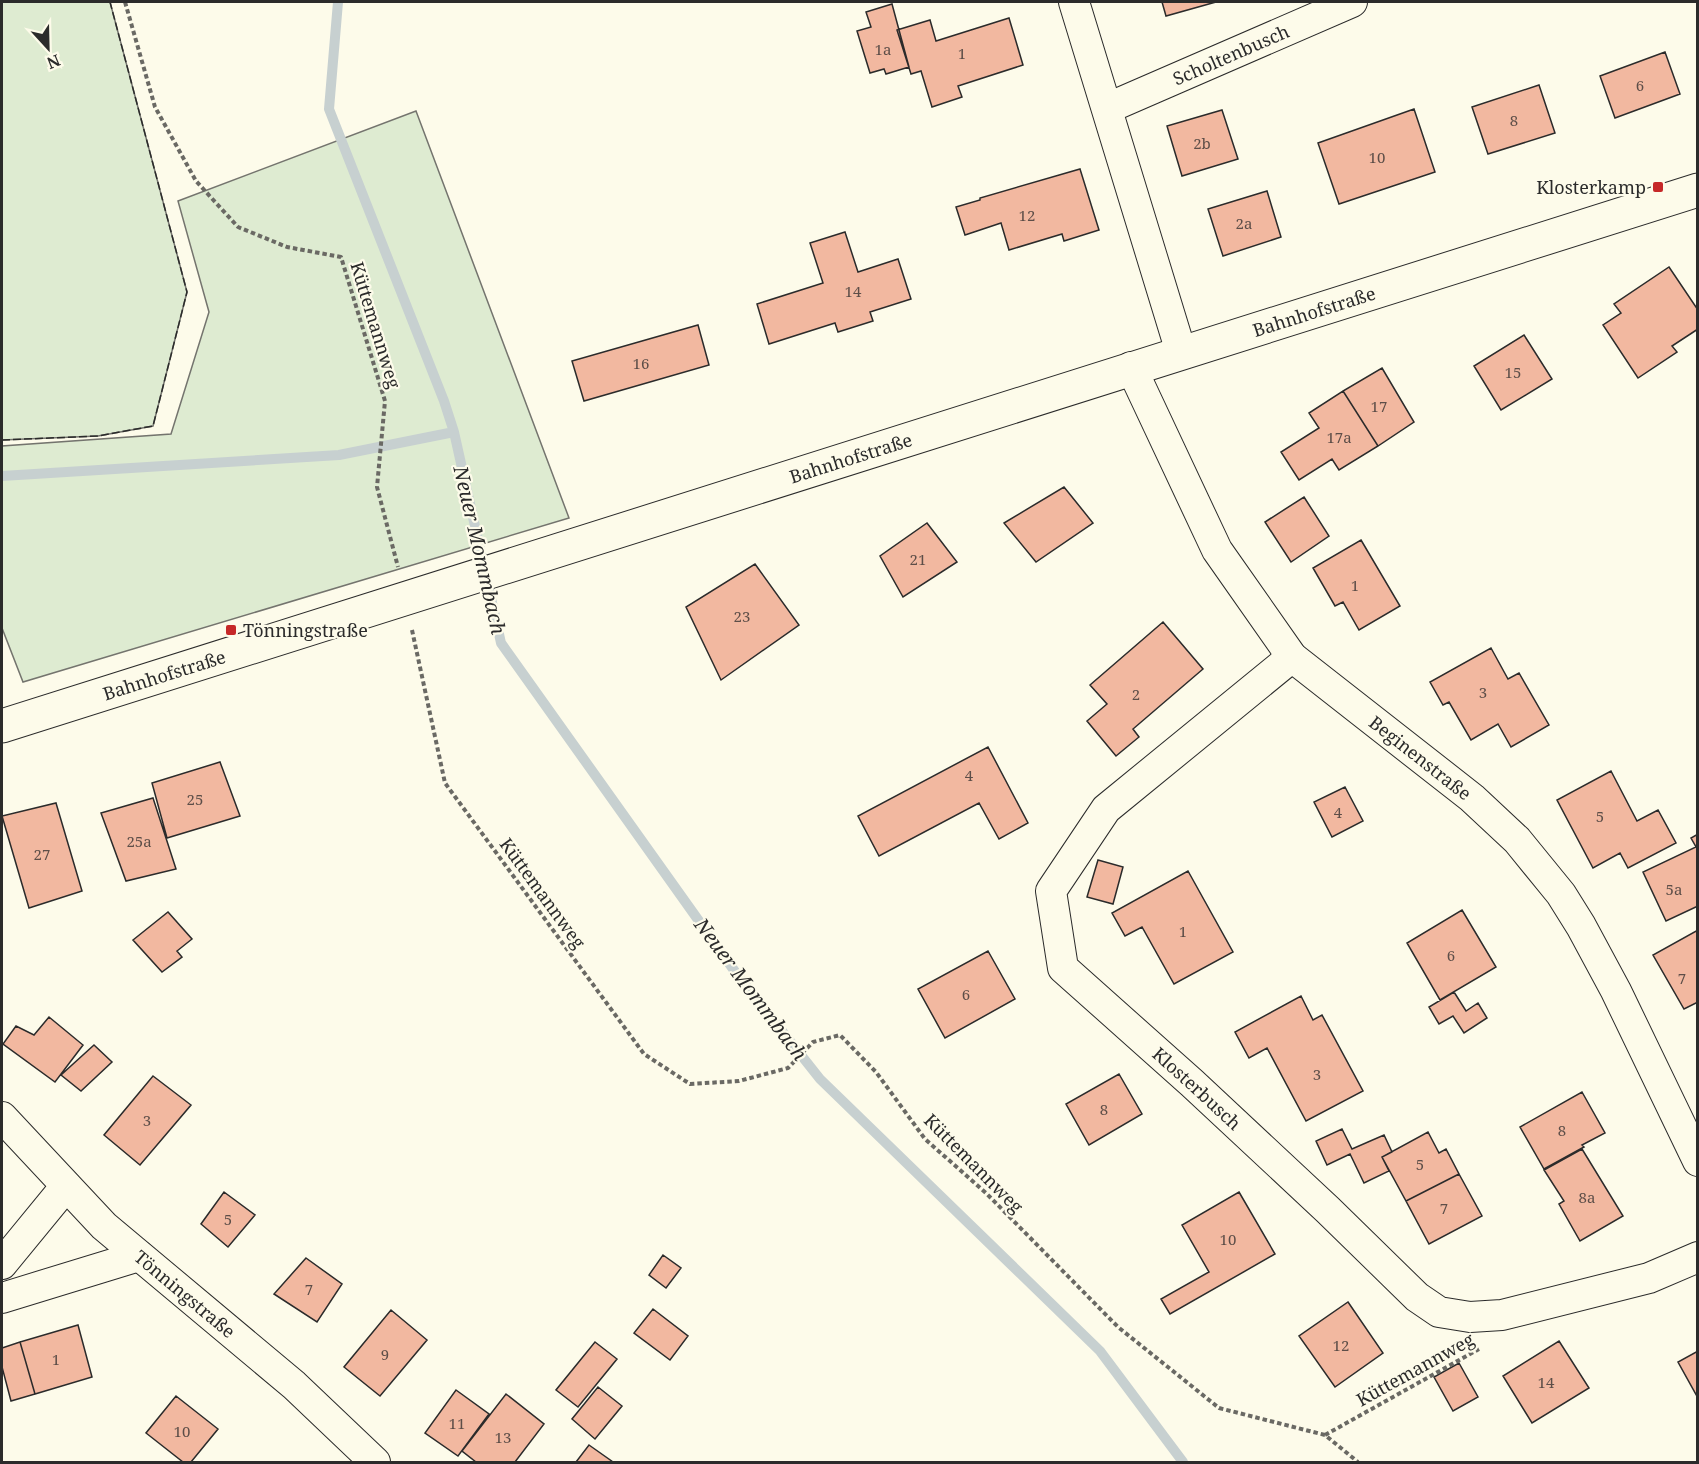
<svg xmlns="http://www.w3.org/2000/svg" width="1699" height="1464" font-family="'Noto Serif',serif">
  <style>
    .green { fill: #deebd1; stroke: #74746e; stroke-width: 1.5 }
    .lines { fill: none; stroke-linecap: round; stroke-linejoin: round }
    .stream { stroke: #c7d0d0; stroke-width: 10 }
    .building { fill: #f2b8a0; stroke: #2b2b2b; stroke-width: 1.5 }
    .minor-casing { stroke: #2b2b2b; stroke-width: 32 }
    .tertiary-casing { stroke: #2b2b2b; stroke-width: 35 }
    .path { stroke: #6a6964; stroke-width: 4; stroke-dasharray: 4.5 3; stroke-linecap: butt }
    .minor { stroke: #fdfbea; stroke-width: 30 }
    .tertiary { stroke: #fdfbea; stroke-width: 33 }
    .fence { stroke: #2b2b2b; stroke-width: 1.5; stroke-dasharray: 8 3; stroke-linecap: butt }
    .poi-dot { fill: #c62828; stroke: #fdfbea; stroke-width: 2 }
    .labels { text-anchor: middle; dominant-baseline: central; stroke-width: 4.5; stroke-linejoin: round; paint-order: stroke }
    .number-label { font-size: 15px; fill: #5d4e48 }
    .street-label { font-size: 18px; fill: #2b2b2b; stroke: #fdfbea }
    .poi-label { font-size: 18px; fill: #2b2b2b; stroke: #fdfbea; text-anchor: end }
    .water-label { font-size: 20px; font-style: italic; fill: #2b2b2b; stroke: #fdfbea }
  </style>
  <rect width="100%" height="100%" fill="#fdfbea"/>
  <path class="green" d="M2,2H110L187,292L153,426L98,436L2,440Z
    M416,111L569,518L23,682L2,628V446L171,434L209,312L178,201Z"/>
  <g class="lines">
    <path class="stream" d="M338,2L329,109L444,401L454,432L501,643L736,973L820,1079L1100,1351L1183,1462
      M2,476L339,455L454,432"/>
  </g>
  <path class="building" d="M1162,2H1216L1166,16Z
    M892,4L909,67L886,74L884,69L870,73L857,31L871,27L866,12Z
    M1009,18L1023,65L958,86L962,97L932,107L921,71L911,74L897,30L930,20L936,41Z
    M1665,52L1680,94L1615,118L1600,76Z
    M1539,85L1555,133L1488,154L1472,107Z
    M1414,109L1435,172L1339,204L1318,143Z
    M1222,110L1238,159L1182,176L1167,126Z
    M1080,169L1099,230L1064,241L1062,234L1009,250L1001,223L965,235L956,207L980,200V198Z
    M1267,191L1281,237L1223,256L1208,209Z
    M845,232L858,272L898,259L911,299L870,312L873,321L838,332L835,323L769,344L757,304L823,283L810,243Z
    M1669,267L1698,310V329L1672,346L1677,352L1638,378L1603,325L1621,313L1614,304Z
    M698,325L709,365L584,401L572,361Z
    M1524,335L1552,379L1501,410L1474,366Z
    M1382,368L1414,422L1378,446L1343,391Z
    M1343,391L1378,446L1339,470L1332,459L1299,480L1281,452L1319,428L1309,413Z
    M1064,487L1093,523L1036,562L1004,523Z
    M1304,497L1329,536L1291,562L1265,522Z
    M927,523L957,562L903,597L880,556Z
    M1361,540L1400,606L1359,630L1343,602L1335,606L1313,568Z
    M755,564L799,625L721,680L686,607Z
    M1163,622L1203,669L1133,729L1139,737L1116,756L1087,721L1107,704L1090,685Z
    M1491,648L1508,679L1519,673L1549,725L1511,747L1498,724L1471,740L1449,702L1443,705L1430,682Z
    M988,747L1028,823L999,839L979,803L879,856L858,816Z
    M220,762L240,816L167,838L152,783Z
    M1611,771L1637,821L1658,810L1676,843L1628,868L1620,853L1593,868L1557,800Z
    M1345,787L1363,821L1332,837L1314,802Z
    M153,798L176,869L126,881L101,813Z
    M56,803L82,891L29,908L2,816Z
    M1698,834V906L1666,921L1643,872L1696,847L1691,838Z
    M1098,860L1123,867L1113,904L1087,897Z
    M1188,871L1233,952L1174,984L1142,927L1125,936L1112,913Z
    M1462,910L1496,967L1440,1000L1407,943Z
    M168,912L192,939L177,951L182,957L162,972L133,940Z
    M1698,930V1002L1684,1009L1653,955Z
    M988,951L1015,999L945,1038L918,989Z
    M1454,992L1466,1011L1478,1003L1487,1018L1464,1033L1453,1016L1439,1024L1429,1007Z
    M1301,996L1313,1020L1322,1015L1363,1091L1306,1121L1267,1048L1249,1058L1235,1032Z
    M49,1017L83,1045L55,1082L3,1044L16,1026L34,1035Z
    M94,1045L112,1062L81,1091L61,1075Z
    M1119,1074L1142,1114L1089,1145L1066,1104Z
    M153,1076L191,1105L140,1165L104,1135Z
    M1582,1092L1605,1133L1582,1145L1584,1147L1544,1169L1520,1127Z
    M1342,1129L1352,1149L1384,1135L1392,1152L1382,1157L1389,1171L1364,1183L1350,1154L1327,1165L1316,1141Z
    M1428,1132L1439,1153L1446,1149L1459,1174L1406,1201L1382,1157Z
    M1582,1149L1623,1216L1580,1241L1559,1204L1564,1201L1544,1170Z
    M1459,1174L1482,1216L1429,1244L1406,1201Z
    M224,1192L255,1215L228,1247L201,1224Z
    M1239,1192L1275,1254L1170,1314L1161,1299L1209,1272L1182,1225Z
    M663,1255L681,1268L666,1288L649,1275Z
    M306,1258L342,1284L317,1322L274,1294Z
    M1348,1302L1383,1353L1335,1387L1299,1336Z
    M653,1309L688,1336L670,1360L634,1333Z
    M391,1310L427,1340L380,1396L344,1367Z
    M78,1325L92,1377L35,1394L20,1342Z
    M1559,1341L1589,1388L1532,1423L1503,1376Z
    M20,1342L35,1394L11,1401L2,1367V1348Z
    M595,1342L617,1359L578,1407L556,1390Z
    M1698,1351V1398L1678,1362Z
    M1459,1363L1478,1397L1453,1411L1434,1377Z
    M598,1387L622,1406L595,1439L572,1419Z
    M456,1390L489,1414L458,1456L425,1433Z
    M506,1394L544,1424L515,1462H476L462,1451Z
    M176,1396L218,1429L191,1462H183L146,1433Z
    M589,1445L613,1462H576Z"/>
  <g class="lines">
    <g class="minor-casing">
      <g id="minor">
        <path d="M1074,2L1181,352"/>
        <path id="s1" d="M1108,108L1352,2"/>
        <path id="s2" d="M1131,367L1217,550L1292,657L1472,798L1517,840L1561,894L1581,926L1616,991L1698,1161"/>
        <path id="s3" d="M1292,657L1106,809L1051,891L1063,968L1192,1083L1328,1210L1417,1297L1439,1312L1470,1317L1502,1315L1649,1278L1698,1257"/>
        <path id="s4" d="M2,1117L104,1226L294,1385L375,1462"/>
        <path d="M2,1264L66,1186"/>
        <path d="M2,1298L139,1256"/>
      </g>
    </g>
    <g class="tertiary-casing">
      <g id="tertiary">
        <path id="s5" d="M2,726L1698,190"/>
      </g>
    </g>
    <path class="path" d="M125,2L155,107L196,181L238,227L287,247L341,257L385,401L377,487L398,567
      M412,630L445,783L644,1054L690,1084L739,1081L788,1068L813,1042L840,1035L876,1072L925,1139L986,1193L1118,1327L1219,1408L1325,1435L1358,1462
      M1325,1435L1479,1349"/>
    <use href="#minor" class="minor"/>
    <use href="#tertiary" class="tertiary"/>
    <path class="fence" d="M2,440L98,436L153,426L187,292L110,2"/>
  </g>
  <g class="poi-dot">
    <rect x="1652" y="181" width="12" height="12" rx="3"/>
    <rect x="225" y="624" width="12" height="12" rx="3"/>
  </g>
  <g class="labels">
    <g class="number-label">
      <text x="883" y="49">1a</text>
      <text x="962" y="53">1</text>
      <text x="1640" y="85">6</text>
      <text x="1514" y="120">8</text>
      <text x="1202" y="143">2b</text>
      <text x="1377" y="157">10</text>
      <text x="1027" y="215">12</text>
      <text x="1244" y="223">2a</text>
      <text x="853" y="291">14</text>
      <text x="641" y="363">16</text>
      <text x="1513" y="372">15</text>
      <text x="1379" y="406">17</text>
      <text x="1339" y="437">17a</text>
      <text x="918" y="559">21</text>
      <text x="1355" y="585">1</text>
      <text x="742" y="616">23</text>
      <text x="1483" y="692">3</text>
      <text x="1136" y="694">2</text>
      <text x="969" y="775">4</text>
      <text x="195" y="799">25</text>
      <text x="1338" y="812">4</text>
      <text x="1600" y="816">5</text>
      <text x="139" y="841">25a</text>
      <text x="42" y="854">27</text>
      <text x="1674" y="889">5a</text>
      <text x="1183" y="931">1</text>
      <text x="1451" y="955">6</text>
      <text x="1682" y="978">7</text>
      <text x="966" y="994">6</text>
      <text x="1317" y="1074">3</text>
      <text x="1104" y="1109">8</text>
      <text x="147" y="1120">3</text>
      <text x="1562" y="1130">8</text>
      <text x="1420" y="1164">5</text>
      <text x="1587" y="1197">8a</text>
      <text x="1444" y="1208">7</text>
      <text x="228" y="1219">5</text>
      <text x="1228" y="1239">10</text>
      <text x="309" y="1289">7</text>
      <text x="1341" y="1345">12</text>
      <text x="385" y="1354">9</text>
      <text x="56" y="1359">1</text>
      <text x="1546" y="1382">14</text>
      <text x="457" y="1423">11</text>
      <text x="182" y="1431">10</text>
      <text x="503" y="1437">13</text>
    </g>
    <g class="street-label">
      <text stroke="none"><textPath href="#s1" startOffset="134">Scholtenbusch</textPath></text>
      <text stroke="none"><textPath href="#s5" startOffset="1376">Bahnhofstraße</textPath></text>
      <text transform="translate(376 325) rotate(73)">Küttemannweg</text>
      <text stroke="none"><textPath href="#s5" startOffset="890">Bahnhofstraße</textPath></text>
      <text stroke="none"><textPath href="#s5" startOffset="170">Bahnhofstraße</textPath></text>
      <text stroke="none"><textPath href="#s2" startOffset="496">Beginenstraße</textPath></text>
      <text transform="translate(543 893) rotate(54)">Küttemannweg</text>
      <text stroke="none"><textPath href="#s3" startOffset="597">Klosterbusch</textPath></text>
      <text transform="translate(974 1163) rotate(45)">Küttemannweg</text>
      <text stroke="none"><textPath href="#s4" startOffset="255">Tönningstraße</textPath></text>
      <text transform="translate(1415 1369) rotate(-29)">Küttemannweg</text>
    </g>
    <g class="poi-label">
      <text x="1646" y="187">Klosterkamp</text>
      <text x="243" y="630" text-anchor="start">Tönningstraße</text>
    </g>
    <g class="water-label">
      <text transform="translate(480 550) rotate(77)">Neuer Mommbach</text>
      <text transform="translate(751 989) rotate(53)">Neuer Mommbach</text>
    </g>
  </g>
  <rect width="1699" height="1464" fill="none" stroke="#2b2b2b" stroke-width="6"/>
  <g transform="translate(48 48) rotate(158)" stroke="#fdfbea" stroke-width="4.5" paint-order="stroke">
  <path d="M0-4.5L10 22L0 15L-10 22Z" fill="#2b2b2b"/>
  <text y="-9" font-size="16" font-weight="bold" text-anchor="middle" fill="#2b2b2b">N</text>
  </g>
</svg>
